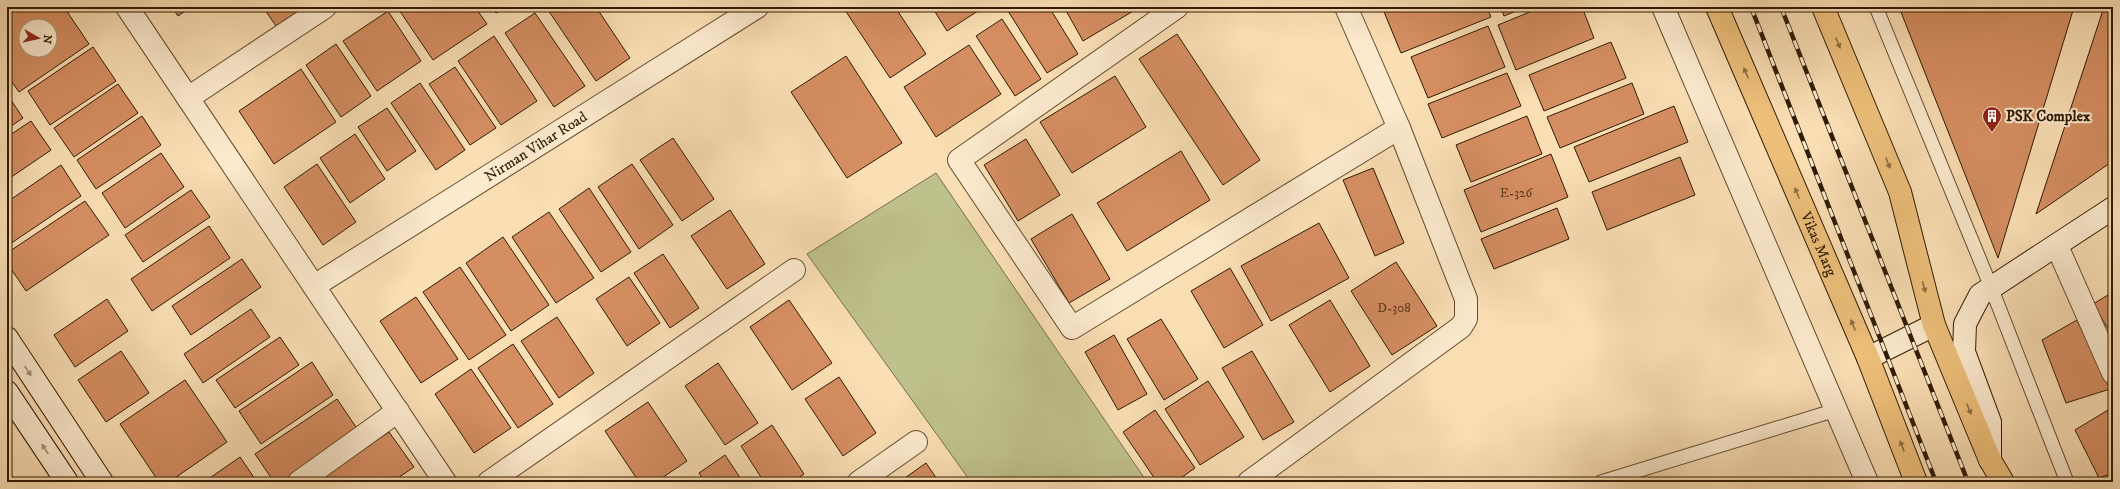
<svg xmlns="http://www.w3.org/2000/svg" width="2120" height="489" font-family="'IM FELL DW Pica',serif">
  <style>
    .green { fill: #bfc18c; stroke: #786e48 }
    .building { fill: #d58e62; stroke: #301b03; fill-rule: evenodd }
    .lines { fill: none; stroke-linecap: round; stroke-linejoin: round }
    .lane-casing { stroke: #624c2f; stroke-width: 15 }
    .street-casing { stroke: #624c2f; stroke-width: 24 }
    .secondary-casing { stroke: #301b03; stroke-width: 24 }
    .primary-casing { stroke: #301b03; stroke-width: 24 }
    .lane { stroke: #fceace; stroke-width: 13 }
    .street { stroke: #fceace; stroke-width: 22 }
    .secondary { stroke: #fceace; stroke-width: 22 }
    .primary { stroke: #edbf7a; stroke-width: 22 }
    .rail-casing { stroke: #301b03; stroke-width: 4.5 }
    .rail { stroke: #fceace; stroke-width: 3; stroke-dasharray: 9; stroke-linecap: butt }
    .oneway { fill: #8e6d3e }
    .oneway2 { fill: #a08d73 }
    .labels { text-anchor: middle; dominant-baseline: central; stroke-width: 4; stroke-linejoin: round; paint-order: stroke }
    .number-label { font-size: 13px; fill: #59381b }
    .poi-label { font-size: 15px; font-weight: bold; fill: #301b03; stroke: #fceace; text-anchor: start }
    .street-label { font-size: 15px; fill: #301b03; stroke: #fceace }
  </style>
  <rect width="100%" height="100%" fill="#fadeb4"/>
  <filter id="stains"><feTurbulence type="fractalNoise" baseFrequency=".005" numOctaves="4"/><feColorMatrix values="0 0 0 0 .2 0 0 0 0 .09 0 0 0 0 .02 0 0 0 .5 -.17"/></filter>
  <radialGradient id="worn" r=".72"><stop offset=".6" stop-color="#630" stop-opacity="0"/><stop offset="1" stop-color="#630" stop-opacity=".3"/></radialGradient>
  <path class="green" d="M936,173L1147,482H971L807,254Z"/>
  <path class="building" d="M20,7H64L89,44L19,92L7,75V16ZM26,26H50V50H26Z
    M172,7H191L178,16Z
    M263,7H304L276,26Z
    M397,7H475L487,24L433,60Z
    M491,7H505L496,13Z
    M546,7H596L630,58L596,81Z
    M843,7H895L926,54L890,78Z
    M932,7H984L947,31Z
    M1015,7H1049L1078,54L1047,73L1008,11Z
    M1064,7H1133L1135,10L1083,41Z
    M1382,7H1487L1491,17L1401,53Z
    M1501,7H1526L1504,16Z
    M1542,7H1582L1594,38L1516,70L1498,25Z
    M1899,7H2074L1998,258Z
    M2104,7H2113V161L2036,214Z
    M388,11L421,61L377,91L343,41Z
    M535,13L585,86L554,107L505,33Z
    M1002,19L1041,79L1015,96L976,36Z
    M1488,26L1505,67L1428,98L1411,57Z
    M1177,34L1260,160L1223,185L1139,59Z
    M494,36L537,101L501,125L458,61Z
    M1611,42L1626,78L1544,111L1529,75Z
    M336,44L371,96L341,117L306,65Z
    M969,45L1001,94L936,137L904,87Z
    M93,47L116,81L50,125L28,91Z
    M846,56L902,143L847,178L791,92Z
    M455,67L496,128L470,145L429,84Z
    M301,69L336,122L274,164L239,111Z
    M1507,73L1521,106L1442,138L1428,104Z
    M1115,76L1146,127L1072,173L1040,122Z
    M420,83L465,150L436,170L391,103Z
    M1632,83L1644,114L1560,148L1547,117Z
    M118,84L138,113L74,157L54,128Z
    M7,94L23,118L7,129Z
    M1674,106L1688,142L1589,182L1574,147Z
    M387,108L416,151L387,171L358,127Z
    M142,116L161,145L96,189L77,160Z
    M1527,116L1542,154L1471,182L1456,145Z
    M31,121L51,150L7,180V137Z
    M355,134L385,179L350,203L320,158Z
    M673,138L714,199L682,221L640,160Z
    M1026,139L1060,195L1018,221L984,165Z
    M1181,151L1210,200L1127,251L1097,203Z
    M161,153L184,187L125,228L102,193Z
    M1551,154L1568,197L1481,232L1464,190Z
    M1680,157L1695,195L1607,230L1592,192Z
    M317,164L356,222L323,245L284,187Z
    M632,164L673,225L639,249L598,187Z
    M61,165L81,196L7,246V202Z
    M1373,168L1404,243L1375,256L1343,180Z
    M589,188L631,252L601,272L559,209Z
    M191,190L210,217L143,262L125,235Z
    M85,201L109,235L26,291L7,263V253Z
    M1557,208L1569,239L1494,269L1481,239Z
    M730,210L765,264L727,289L691,236Z
    M549,212L594,278L556,303L512,237Z
    M1072,214L1110,279L1069,303L1031,239Z
    M1319,223L1349,278L1271,321L1241,266Z
    M209,226L230,258L152,311L131,279Z
    M503,237L549,305L511,331L466,263Z
    M663,254L699,308L670,328L634,273Z
    M242,259L261,287L191,335L172,306Z
    M1396,262L1437,326L1392,355L1351,291Z
    M460,267L506,335L469,360L423,292Z
    M1230,268L1263,325L1224,348L1191,291Z
    M629,277L660,323L627,346L596,299Z
    M2113,292V337L2093,304Z
    M416,297L458,359L421,383L380,321Z
    M107,299L128,331L75,367L54,335Z
    M789,300L832,363L792,390L750,327Z
    M1330,300L1370,366L1330,392L1289,325Z
    M251,309L270,337L203,383L184,354Z
    M557,317L594,373L559,398L521,341Z
    M1161,319L1198,379L1164,400L1127,339Z
    M2077,320L2110,389L2066,403L2042,340Z
    M1114,335L1147,394L1118,410L1085,352Z
    M280,337L299,365L235,408L216,380Z
    M513,344L553,404L518,428L478,368Z
    M121,351L149,393L106,422L78,380Z
    M1252,351L1294,422L1263,440L1222,368Z
    M312,362L333,395L261,444L239,411Z
    M718,363L758,423L725,445L685,386Z
    M471,369L511,428L474,453L435,394Z
    M839,377L876,433L843,456L805,399Z
    M185,380L227,442L169,482H159L120,424Z
    M1208,381L1244,437L1200,465L1165,409Z
    M337,399L358,430L281,482H274L255,454Z
    M648,402L687,461L656,482H639L605,431Z
    M2113,407V473L2099,478L2075,430Z
    M1155,410L1195,468L1175,482H1157L1123,432Z
    M772,425L804,474L792,482H764L741,446Z
    M389,432L414,467L392,482H315Z
    M725,455L743,482H705L699,473Z
    M240,457L257,482H204Z
    M926,463L939,482H903L902,480Z"/>
  <g class="lines">
    <g class="lane-casing">
      <path id="lane" d="M1876,7L1991,287L2067,482
        M1601,482L1836,410"/>
    </g>
    <g class="street-casing">
      <g id="street">
        <path d="M127,7L445,482"/>
        <path d="M1177,7L959,160L1072,328L1399,128"/>
        <path d="M1663,7L1867,482"/>
        <path d="M188,98L325,7"/>
        <path d="M2057,246L2113,373"/>
        <path id="s1" d="M314,286L757,7"/>
        <path d="M299,482L398,411"/>
        <path d="M489,482L794,270"/>
        <path d="M859,482L916,442"/>
        <path d="M1249,482L1461,327L1466,319V299L1399,128L1346,7"/>
      </g>
    </g>
    <g class="secondary-casing">
      <path id="secondary" d="M7,338L102,482
        M1868,358L1934,325
        M7,392L67,482
        M1990,460V422L1964,352L1965,324L1980,295L2113,208"/>
    </g>
    <g class="primary-casing">
      <g id="primary">
        <path id="s2" d="M1717,7L1868,358L1916,482"/>
        <path d="M1823,7L1900,192L1934,325L1990,460L2003,482"/>
      </g>
    </g>
    <use href="#lane" class="lane"/>
    <use href="#street" class="street"/>
    <use href="#secondary" class="secondary"/>
    <use href="#primary" class="primary"/>
    <g class="rail-casing">
      <path id="rail" d="M1751,7L1936,482
        M1781,7L1968,482"/>
    </g>
    <use href="#rail" class="rail"/>
  </g>
  <defs><path id="oneway-solid" d="M-6-.8H1V-3.2L6.5 0L1 3.2V.8H-6Z"/></defs>
  <g class="oneway">
    <use href="#oneway-solid" transform="translate(1838 43) rotate(67)"/>
    <use href="#oneway-solid" transform="translate(1746 73) rotate(-113)"/>
    <use href="#oneway-solid" transform="translate(1888 163) rotate(68)"/>
    <use href="#oneway-solid" transform="translate(1797 193) rotate(-113)"/>
    <use href="#oneway-solid" transform="translate(1924 287) rotate(75)"/>
    <use href="#oneway-solid" transform="translate(1853 325) rotate(-113)"/>
    <use href="#oneway-solid" transform="translate(1969 409) rotate(68)"/>
    <use href="#oneway-solid" transform="translate(1902 446) rotate(-111)"/>
  </g>
  <g class="oneway2">
    <use href="#oneway-solid" transform="translate(28 371) rotate(57)"/>
    <use href="#oneway-solid" transform="translate(45 449) rotate(-123)"/>
  </g>
  <defs>
    <g id="building-pin" transform="scale(1)"><path d="M0 17L-7.5 6A9.5 9.5 0 1 1 7.5 6Z" fill="#8f2418" stroke="#fceace"/><path d="M-4-6H4V6H1V3H-1V6H-4ZM-2.5-4.3h1.7v1.8h-1.7ZM.8-4.3h1.7v1.8H.8ZM-2.5-1h1.7V.8h-1.7ZM.8-1h1.7V.8H.8Z" fill="#fff"/></g>
  </defs>
  <g fill-rule="evenodd">
    <use href="#building-pin" x="1992" y="116"/>
  </g>
  <g class="labels">
    <g class="number-label">
      <text x="1516" y="193">E-326</text>
      <text x="1394" y="308">D-308</text>
    </g>
    <g class="poi-label">
      <text x="2006" y="116">PSK Complex</text>
    </g>
    <g class="street-label">
      <text stroke="none"><textPath href="#s1" startOffset="262">Nirman Vihar Road</textPath></text>
      <text stroke="none"><textPath href="#s2" startOffset="258">Vikas Marg</textPath></text>
    </g>
  </g>
  <rect width="2120" height="489" fill="none" stroke="#fadeb4" stroke-width="24"/>
  <rect x="8" y="8" width="2104" height="473" fill="none" stroke="#301b03" stroke-width="2"/>
  <rect x="12" y="12" width="2096" height="465" fill="none" stroke="#301b03"/>
  <g transform="translate(38 38) rotate(98)"><circle r="19" fill="#fceace" stroke="#aa977d"/>
  <path d="M0-3L7 15L0 10L-7 15Z" fill="#8f2418"/>
  <text y="-6" font-size="11" font-weight="bold" text-anchor="middle" fill="#301b03">N</text>
  </g>
  <rect width="100%" height="100%" filter="url(#stains)"/>
  <rect width="100%" height="100%" fill="url(#worn)"/>
</svg>
